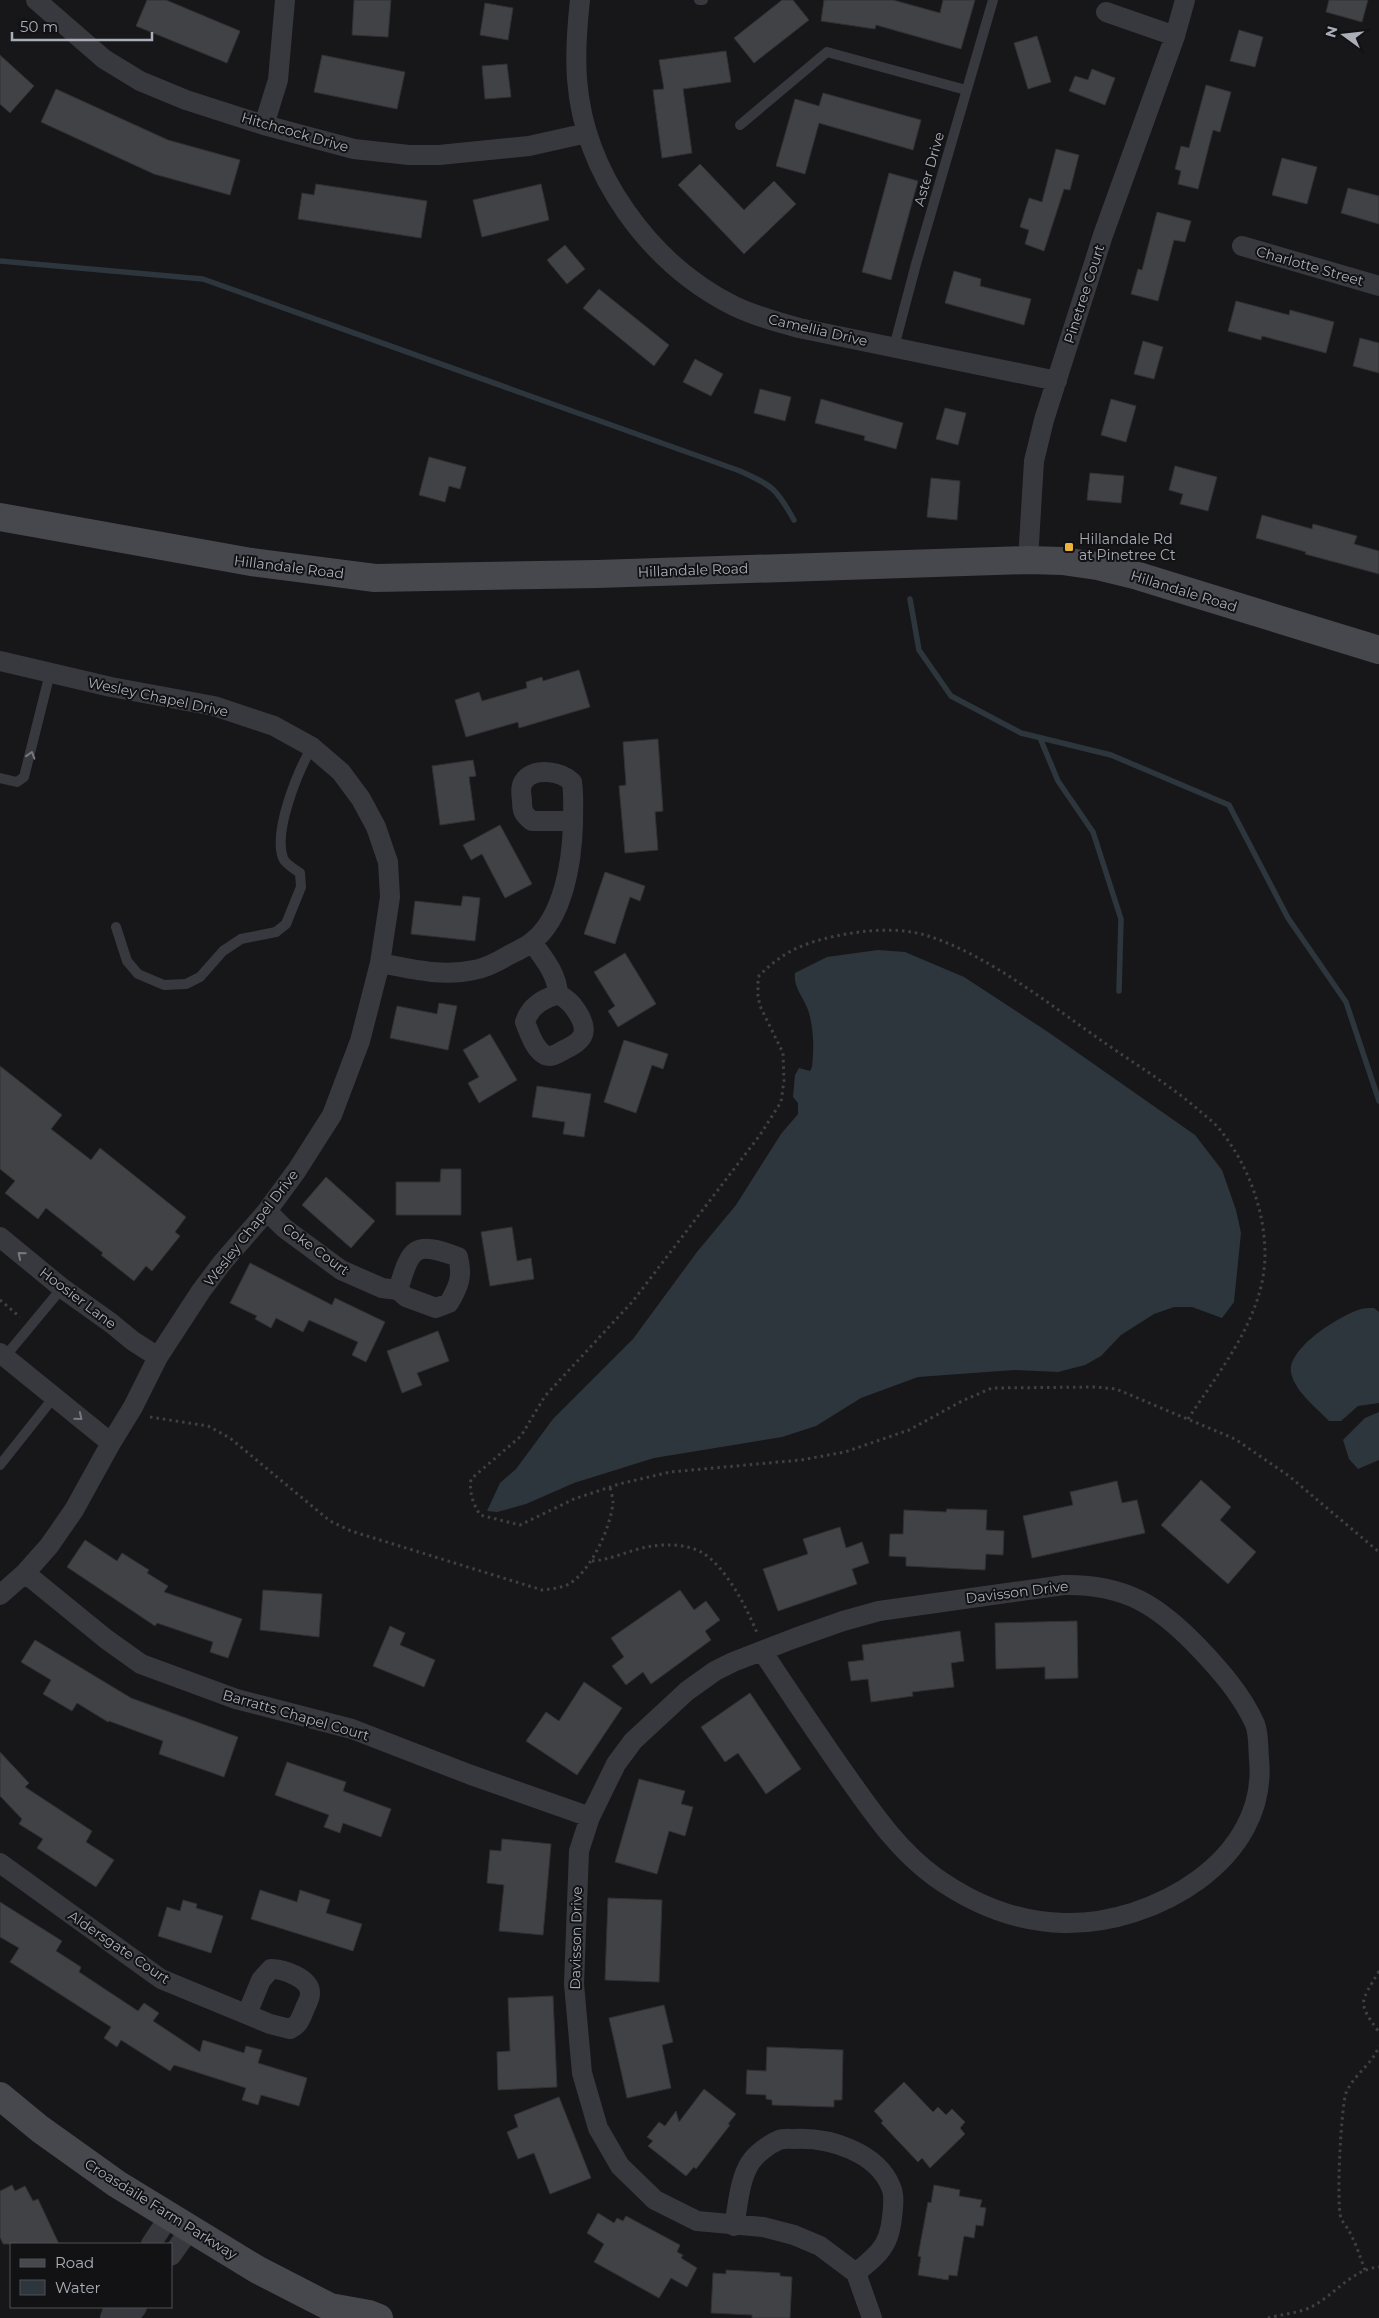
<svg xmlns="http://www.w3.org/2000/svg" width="1379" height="2318" font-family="Montserrat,sans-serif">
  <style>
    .water { fill: #2d363d }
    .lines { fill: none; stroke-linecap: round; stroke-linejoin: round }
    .stream { stroke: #2d363d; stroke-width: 5.5 }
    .building { fill: #414246; stroke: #313135 }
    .path { stroke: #3e4045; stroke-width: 3; stroke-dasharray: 2.5 4; stroke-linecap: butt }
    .lane { stroke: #38393e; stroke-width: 10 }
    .street { stroke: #38393e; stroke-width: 20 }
    .secondary { stroke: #46484e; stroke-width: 28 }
    .oneway { stroke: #777981 }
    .poi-dot { fill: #ecb33c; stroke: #121214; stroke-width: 2 }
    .labels { text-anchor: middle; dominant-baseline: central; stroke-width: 4; stroke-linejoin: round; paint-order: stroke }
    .street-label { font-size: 14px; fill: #aaaeb8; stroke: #121214 }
    .poi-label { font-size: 14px; fill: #aaaeb8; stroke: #121214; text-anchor: start }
  </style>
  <rect width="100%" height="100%" fill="#171719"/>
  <path class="water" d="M878,950L905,952L964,977L1048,1032L1195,1135L1222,1170L1236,1210L1241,1233L1234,1302L1222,1318L1192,1307H1174L1154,1314L1121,1335L1101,1356L1085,1365L1058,1372L1014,1370L918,1377L861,1398L816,1426L782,1437L654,1458L574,1483L526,1504L497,1512L487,1511L500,1483L516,1469L553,1419L633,1339L697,1252L736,1205L781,1134L798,1114V1103L793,1097L795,1075L799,1068L810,1071L812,1067C814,1049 814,1031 809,1013C805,998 793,989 795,973L827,957Z
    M1374,1308L1379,1312V1403L1358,1406L1341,1421H1329C1317,1408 1294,1391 1291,1372C1288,1348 1338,1317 1358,1310C1363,1308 1369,1308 1374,1308Z
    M1379,1412V1460L1358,1469L1349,1459L1343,1440L1365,1418Z"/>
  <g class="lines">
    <path class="stream" d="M0,261L203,279L740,471C773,486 776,488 794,520
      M910,599L919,650L951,696L1021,733L1111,755L1229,805L1288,918L1346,1002L1379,1101
      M1040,738L1058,781L1093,832L1121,919L1119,991"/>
  </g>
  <path class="building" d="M147,0H166L240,31L227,63L136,26Z
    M354,0H391L388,37L352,35Z
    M782,0H793L809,20L754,63L734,38Z
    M824,0H893L940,13L943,0H975L961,49L876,25L875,29L821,21Z
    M1329,0H1368L1362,22L1326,12Z
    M485,3L513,8L508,40L480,35Z
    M1239,30L1263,37L1255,67L1230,61Z
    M1037,36L1051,82L1028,89L1014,43Z
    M726,51L731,82L683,89L692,153L662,158L653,90L664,89L659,60Z
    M0,55L34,86L10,113L0,104Z
    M322,55L405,72L397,109L314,92Z
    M507,64L511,97L485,99L482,66Z
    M1092,69L1115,78L1105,105L1069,91L1075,76L1088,80Z
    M1206,85L1231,92L1220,132L1213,130L1198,189L1178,184L1181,171L1175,169L1181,146L1189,148Z
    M56,89L168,140L240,160L230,195L154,174L41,122Z
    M823,93L921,120L913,150L819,123L805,174L776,166L795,99L819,106Z
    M1056,149L1079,155L1070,190L1064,189L1044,251L1025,244L1029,230L1020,227L1029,198L1042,202Z
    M1282,158L1317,167L1307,204L1272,195Z
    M700,164L744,210L774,181L796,204L744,254L678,185Z
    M889,173L918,181L891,280L862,272Z
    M316,184L427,201L421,238L298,219L302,193L314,195Z
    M541,184L549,220L482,237L473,200Z
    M1348,188L1379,196V224L1341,213Z
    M1157,212L1191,221L1185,242L1174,240L1158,301L1131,294L1138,269L1142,270Z
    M565,245L585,269L567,284L547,260Z
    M954,271L981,279L980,286L1031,299L1024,325L945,303Z
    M599,289L669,345L654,366L583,308Z
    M1236,301L1289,315L1290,310L1334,322L1326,353L1262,336L1261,340L1228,331Z
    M1360,338L1379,343V373L1353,366Z
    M1143,341L1163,347L1154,379L1134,374Z
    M695,359L723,374L711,396L683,382Z
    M760,389L791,397L785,421L754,413Z
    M821,399L903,423L896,449L864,440L865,436L815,423Z
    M1111,399L1136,406L1126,442L1101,435Z
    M945,408L966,413L958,445L936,439Z
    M429,457L466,467L460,489L449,486L445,502L419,495Z
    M1175,466L1217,477L1208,511L1180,504L1183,494L1169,490Z
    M1090,473L1124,476L1121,503L1087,500Z
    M931,478L960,481L957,520L927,517Z
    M1262,515L1312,529L1313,524L1357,536L1354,544L1379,551V574L1305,554L1306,552L1256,538Z
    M579,670L590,707L519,728L518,722L466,737L455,700L479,692L482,701L527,688L526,682L542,677L543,681Z
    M658,739L663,811L655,812L658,850L625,853L619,786L626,785L623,742Z
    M473,760L476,776L469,777L475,820L440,825L432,766Z
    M500,825L532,884L505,898L482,854L471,860L463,845Z
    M605,872L645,886L640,901L630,897L615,944L584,934Z
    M463,896L480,898L475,941L411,934L415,901L461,906Z
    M625,953L656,1004L618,1027L608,1011L615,1006L594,972Z
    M439,1003L457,1006L448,1050L390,1038L397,1006L437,1014Z
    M490,1034L517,1080L479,1103L468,1083L479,1077L463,1050Z
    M624,1040L668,1054L663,1069L652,1065L636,1113L604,1102Z
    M0,1066L62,1115L51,1129L91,1160L100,1148L186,1217L175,1232L180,1236L152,1271L146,1266L134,1281L101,1255L103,1253L46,1208L38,1219L5,1193L15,1181L0,1169Z
    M537,1086L591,1094L584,1137L563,1134L565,1122L532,1117Z
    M441,1169H461V1215H396V1182H440Z
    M326,1177L375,1221L351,1248L302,1205Z
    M512,1227L517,1261L531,1258L534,1279L490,1286L481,1232Z
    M250,1263L332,1305L335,1298L385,1322L366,1362L352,1355L358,1342L309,1320L303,1332L276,1318L271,1328L255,1319L257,1316L230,1303Z
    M438,1331L449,1361L417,1373L422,1385L402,1393L387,1351Z
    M1201,1480L1231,1507L1220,1520L1256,1552L1228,1584L1161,1525Z
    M1117,1481L1122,1503L1137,1500L1145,1533L1032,1558L1023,1516L1073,1505L1070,1492Z
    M947,1509L987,1510L986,1530L1004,1531L1003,1555L986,1554L985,1570L906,1566V1557L889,1556L890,1534H903L904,1510L946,1512Z
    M840,1527L846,1548L862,1542L869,1563L852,1569L857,1584L778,1611L763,1569L808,1554L803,1539Z
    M85,1540L117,1561L122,1553L149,1570L147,1573L168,1586L164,1592L242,1619L228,1658L210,1652L213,1642L157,1623L155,1626L67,1567Z
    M263,1590L322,1594L319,1637L260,1630Z
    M680,1590L694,1610L706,1601L720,1620L705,1631L711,1640L651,1684L643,1672L626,1685L612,1666L624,1657L611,1638Z
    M1077,1621L1078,1678L1045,1679V1667L996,1669L995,1623Z
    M390,1626L405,1633L400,1645L435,1660L424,1687L373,1666Z
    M960,1631L964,1661L951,1663L954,1687L912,1692L913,1696L871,1702L868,1679L851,1681L848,1662L864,1660L862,1645Z
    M35,1640L131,1698L238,1737L224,1777L159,1754L163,1741L109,1721L108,1722L77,1703L72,1711L43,1694L51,1680L21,1662Z
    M584,1682L622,1708L577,1775L526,1741L546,1712L559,1721Z
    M750,1693L801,1769L766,1794L738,1753L725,1762L701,1727Z
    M0,1752L29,1783L25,1787L92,1831L86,1842L114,1860L96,1887L37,1848L43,1839L19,1824L22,1819L0,1796Z
    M287,1762L346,1782L343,1791L391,1809L381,1837L343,1823L340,1833L324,1827L329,1815L275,1795Z
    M639,1779L685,1791L681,1804L693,1807L685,1836L669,1831L657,1874L615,1862Z
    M502,1839L551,1844L543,1935L499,1931L504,1885L487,1883L490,1850L501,1851Z
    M260,1890L297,1902L300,1890L330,1900L326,1913L362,1924L353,1951L251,1919Z
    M608,1898L662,1900L659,1982L605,1980Z
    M183,1900L197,1904L196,1908L223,1916L211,1953L158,1936L167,1907L180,1911Z
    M0,1902L62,1941L56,1951L81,1967L79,1972L138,2011L144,2003L159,2013L153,2021L200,2052L203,2040L244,2053L246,2046L262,2050L258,2063L307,2078L299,2106L261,2095L258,2105L242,2100L246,2088L174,2065L170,2071L121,2040L117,2047L104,2038L111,2027L10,1962L19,1948L0,1937Z
    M553,1996L557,2087L498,2090L497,2052L510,2051L508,1998Z
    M664,2005L673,2042L662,2045L671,2088L627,2098L609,2018Z
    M767,2047L843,2050L842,2100H834V2107L772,2105V2100L766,2099V2095L746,2094L747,2070L766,2071Z
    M904,2082L933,2112L938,2107L946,2115L952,2109L965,2122L960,2128L965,2134L930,2168L922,2158L918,2162L881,2123L883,2121L874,2111Z
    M704,2089L736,2114L728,2124L730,2125L696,2169L694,2167L686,2176L648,2146L653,2141L647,2137L659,2122L665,2126L676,2111L679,2122Z
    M559,2097L591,2178L550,2194L534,2153L518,2159L507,2132L518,2127L514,2115Z
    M12,2185L15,2191L25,2186L33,2201L38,2199L59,2244H3L0,2237V2191Z
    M934,2185L960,2190L959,2196L982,2200L980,2207L986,2208L983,2226L976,2225L974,2238L964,2236L957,2276L949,2275L948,2280L918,2275L921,2257L918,2256L928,2202L931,2203Z
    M598,2213L614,2223L617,2218L623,2221L626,2216L680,2245L677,2252L683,2255L681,2258L697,2268L687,2287L671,2278L659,2298L594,2262L604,2244L587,2233Z
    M726,2270L780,2273V2276L792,2277L790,2318H752V2315L711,2313L713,2273L726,2274Z"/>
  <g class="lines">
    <path class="path" d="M0,1300L20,1317
      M150,1417L208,1426L230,1438L330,1521L351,1531L542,1590C551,1589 561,1588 569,1584C591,1571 611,1527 613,1502C613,1498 611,1492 610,1487
      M1188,1419C1220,1370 1265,1316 1265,1254C1265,1211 1248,1165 1221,1131C1216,1124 1209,1119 1202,1113C1173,1087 1138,1066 1105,1043C1051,1006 988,954 925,935C896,927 865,930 836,936C803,943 782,952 758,977V996L760,1006L783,1053L784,1081L781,1102L760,1135L633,1301L545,1396L521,1436L471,1479C469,1493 473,1503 480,1515L520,1525L574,1499L619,1484L670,1472L801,1460L845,1452L909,1430L962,1401L992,1388L1095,1387L1116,1389L1235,1439L1289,1476L1379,1552
      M592,1561C611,1560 632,1549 652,1546C667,1544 686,1544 701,1552C725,1565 747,1608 757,1633
      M1379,1971C1361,2003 1356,2001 1379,2032
      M1365,2270C1360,2257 1356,2243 1349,2231C1347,2227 1343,2223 1341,2218C1336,2205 1341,2107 1346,2093C1354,2074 1372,2065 1379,2046
      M1268,2318C1282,2314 1301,2313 1313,2306C1335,2294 1353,2269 1379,2267"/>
    <path class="lane" d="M699,0H703
      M740,125L827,52L966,90
      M894,347L916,264L993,0
      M0,778L17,782L24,777L50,673
      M116,927L127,961L138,974L164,985L186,984L200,977L223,951L241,939L276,932L286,924L301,887L300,873C295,869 285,864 283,858C273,831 298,771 312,747
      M3,1359L62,1288
      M0,1465L54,1397"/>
    <path class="street" d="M36,0L104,59L140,81L186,100L264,125L354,149L409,155H439L529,146L587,133
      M580,0C577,27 575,53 577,79C584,174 650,264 734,306C755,316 777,322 799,328L1057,381
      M1106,12L1175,36
      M264,125L278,80L285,0
      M1242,246L1379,286
      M1028,560L1034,461L1044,420L1103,235L1175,36L1185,0
      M0,661L111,687L214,706L274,726L312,747L341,772L361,799L376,827L388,862L390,897L380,963L360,1041L332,1115L297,1170L267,1211L222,1263L201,1291L158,1357L133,1407L111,1443L74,1510L49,1546L25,1573L0,1595
      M532,942C543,958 557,973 558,994
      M380,963C411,969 443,977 474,970C486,968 499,961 509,955C517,951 526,947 532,942C564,917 572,861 573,823C573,808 574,796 572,782C562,772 534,766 524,781C520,786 521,794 522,800C522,811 523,814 532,821H573
      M558,994C569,1000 573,1005 579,1015C590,1034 581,1042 564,1050C558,1053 552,1058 545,1055C534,1049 529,1032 525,1022C530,1006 543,999 558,994Z
      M267,1211L284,1228L341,1270L382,1288L398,1290L406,1297L436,1308L449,1303C459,1286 463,1276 458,1257C413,1240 411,1248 398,1290
      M0,1237L62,1288L111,1323L133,1341L158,1357
      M0,1353L111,1443
      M25,1573L106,1639L141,1664L236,1699L352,1729L471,1775L590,1817
      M762,1651C790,1693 817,1734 846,1775C873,1813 897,1849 935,1877C973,1904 1017,1922 1064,1923C1153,1925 1269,1860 1259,1759C1258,1748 1259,1734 1255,1724C1242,1695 1220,1670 1199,1648C1158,1605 1125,1584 1064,1585L879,1611L843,1621L795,1638L733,1662L715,1671L687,1691L633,1741L616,1764L590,1817L579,1851L574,1984L582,2073L598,2128L620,2166L655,2200L697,2221L763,2227L794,2235L820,2246L856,2273L872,2318
      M0,1863L161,1979L270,2024L290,2029C299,2025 301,2018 305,2008C307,2004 310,1998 310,1994C311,1978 283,1969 271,1969L261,1980L247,2014
      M734,2226C738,2206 739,2181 750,2163C756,2154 769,2144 779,2140C784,2138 790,2139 794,2139C829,2137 877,2152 891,2187C895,2196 893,2208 892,2217C891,2229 887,2243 879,2252C872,2260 864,2266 856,2273
      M151,2244L170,2215
      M171,2256L191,2228
      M110,2318L114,2307
      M129,2318L137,2307"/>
    <path class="secondary" d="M0,517L251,562L375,578L597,574L1028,560L1062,561L1097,566L1138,576L1379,650
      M0,2096L40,2129L117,2184L258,2270L330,2307L344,2318
      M330,2307L369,2314L379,2318"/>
  </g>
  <defs><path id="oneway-chevron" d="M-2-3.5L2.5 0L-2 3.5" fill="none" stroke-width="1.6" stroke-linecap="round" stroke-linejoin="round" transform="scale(1.25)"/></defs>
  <g class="oneway">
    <use href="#oneway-chevron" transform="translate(31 755) rotate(-73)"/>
    <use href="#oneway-chevron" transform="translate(21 1255) rotate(-140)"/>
    <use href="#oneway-chevron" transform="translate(79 1417) rotate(39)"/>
  </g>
  <rect class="poi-dot" x="1064" y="542" width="10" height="10" rx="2.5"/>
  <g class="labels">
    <g class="street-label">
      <text transform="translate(295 132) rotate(16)">Hitchcock Drive</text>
      <text transform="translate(929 169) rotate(-74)">Aster Drive</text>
      <text transform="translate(1310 266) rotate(16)">Charlotte Street</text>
      <text transform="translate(1084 294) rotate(-72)">Pinetree Court</text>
      <text transform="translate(818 330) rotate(13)">Camellia Drive</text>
      <text transform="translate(289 567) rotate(7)">Hillandale Road</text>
      <text transform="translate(693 570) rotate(-2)">Hillandale Road</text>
      <text transform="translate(1184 591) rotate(17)">Hillandale Road</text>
      <text transform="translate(158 697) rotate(12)">Wesley Chapel Drive</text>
      <text transform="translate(251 1228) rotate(-52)">Wesley Chapel Drive</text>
      <text transform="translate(316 1249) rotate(36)">Coke Court</text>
      <text transform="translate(78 1298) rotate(37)">Hoosier Lane</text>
      <text transform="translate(1017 1592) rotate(-7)">Davisson Drive</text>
      <text transform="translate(296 1715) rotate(16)">Barratts Chapel Court</text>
      <text transform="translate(576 1938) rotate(-89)">Davisson Drive</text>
      <text transform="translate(119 1947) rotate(34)">Aldersgate Court</text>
      <text transform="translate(161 2209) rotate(32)">Croasdaile Farm Parkway</text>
    </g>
    <g class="poi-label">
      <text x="1079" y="539">Hillandale Rd<tspan x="1079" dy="16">at Pinetree Ct</tspan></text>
    </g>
  </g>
  <rect x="10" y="2243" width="162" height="65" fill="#121214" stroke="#4f5056"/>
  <rect x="20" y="2259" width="25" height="8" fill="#46484e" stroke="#4f5056"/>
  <text x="55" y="2268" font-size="15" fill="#aaaeb8">Road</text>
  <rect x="20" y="2280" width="25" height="15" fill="#2d363d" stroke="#4f5056"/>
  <text x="55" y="2293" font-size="15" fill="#aaaeb8">Water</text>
  <g transform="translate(1344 35) rotate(285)" stroke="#121214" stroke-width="4" paint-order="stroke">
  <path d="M0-4L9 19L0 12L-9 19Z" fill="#aaaeb8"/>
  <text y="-8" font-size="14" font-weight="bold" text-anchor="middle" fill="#aaaeb8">N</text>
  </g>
  <path d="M12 32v8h140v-8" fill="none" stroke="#aaaeb8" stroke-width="2.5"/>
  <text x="20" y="32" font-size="15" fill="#aaaeb8" stroke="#121214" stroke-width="4" paint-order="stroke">50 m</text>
</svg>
